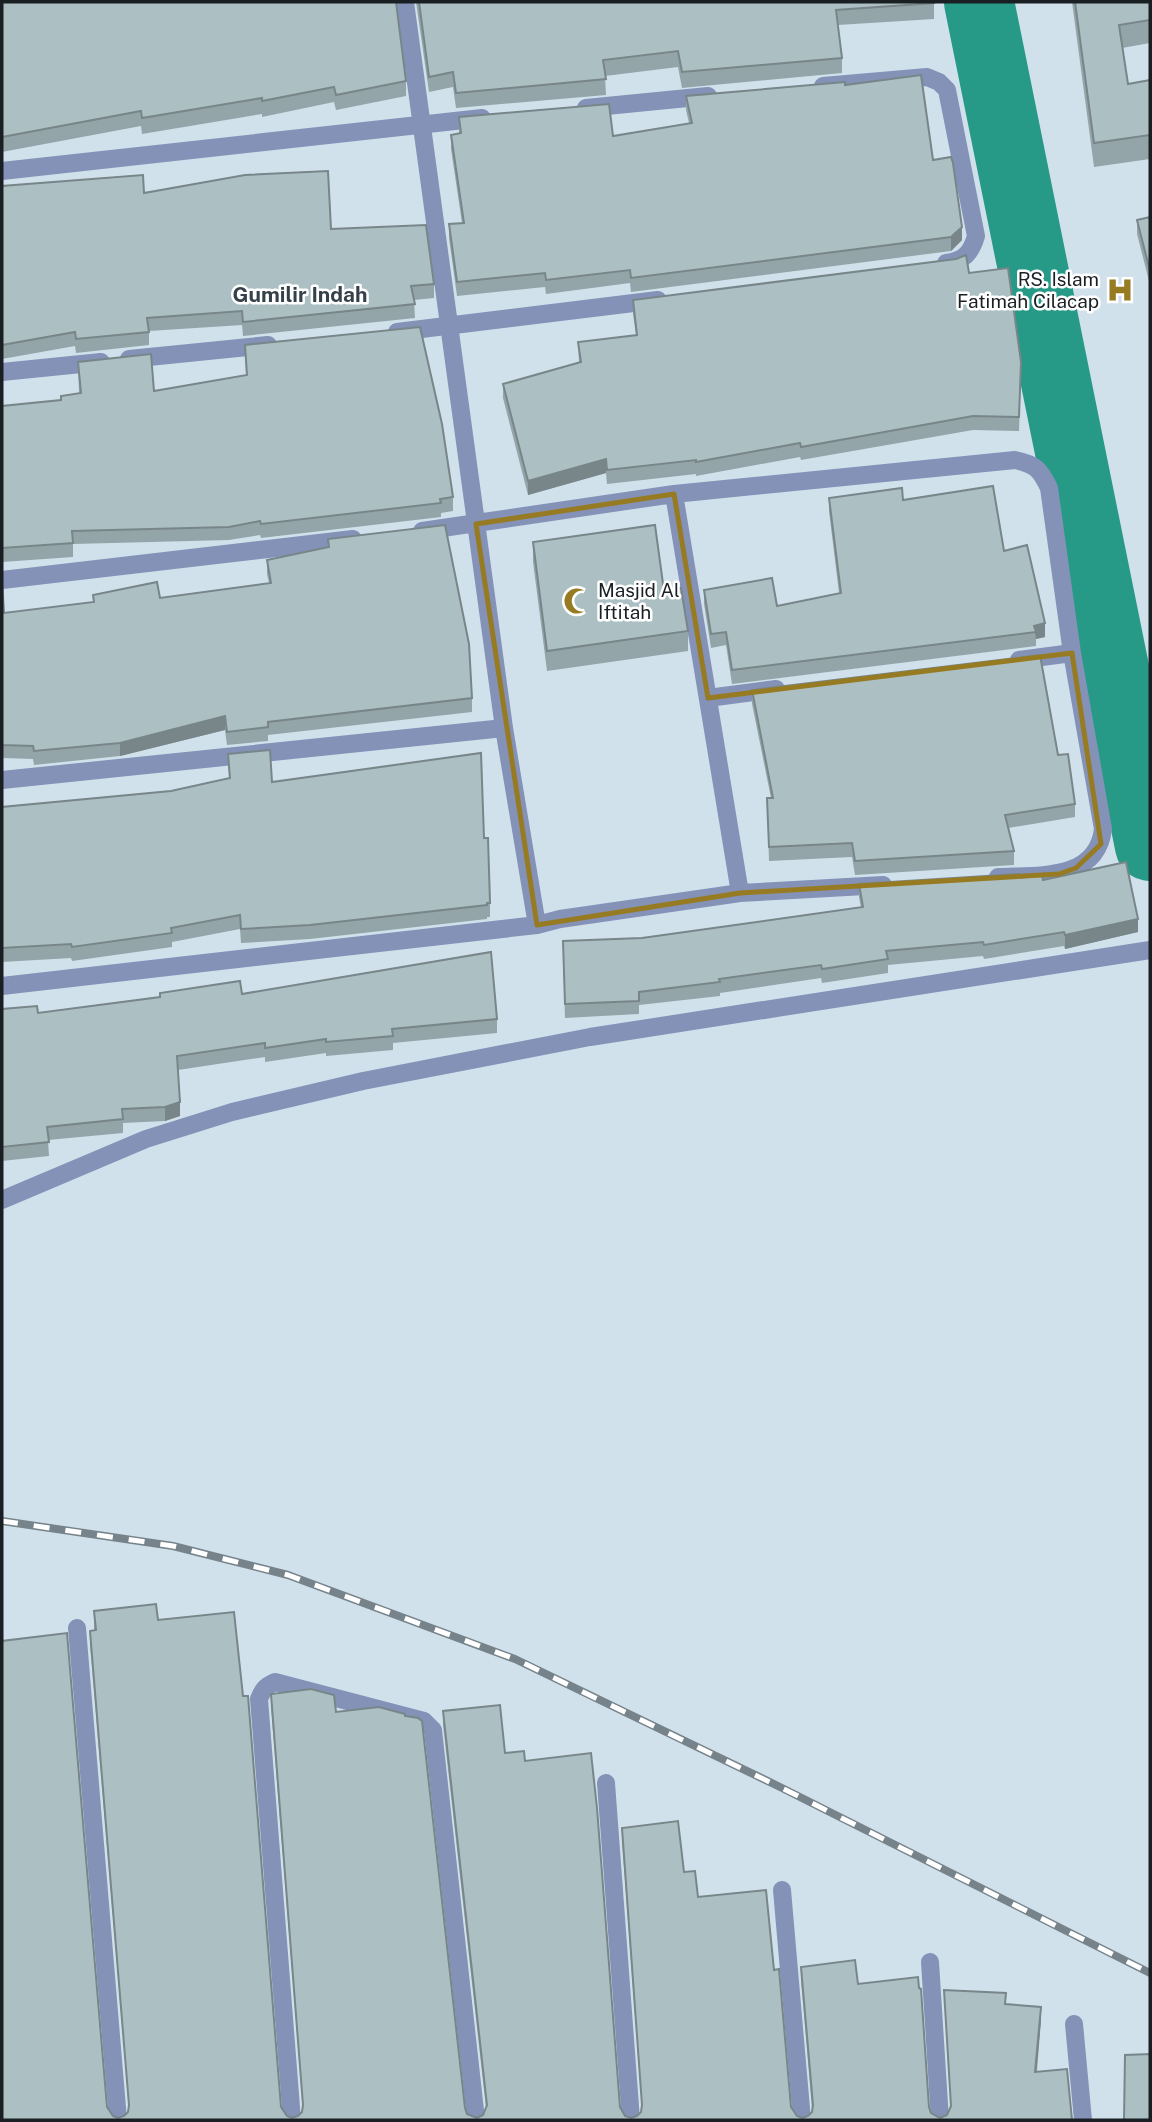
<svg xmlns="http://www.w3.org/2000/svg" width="1152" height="2122" font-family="'Public Sans',sans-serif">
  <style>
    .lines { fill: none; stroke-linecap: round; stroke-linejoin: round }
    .river { stroke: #279987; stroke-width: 70 }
    .street { stroke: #8492b7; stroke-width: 18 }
    .rail-casing { stroke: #77838a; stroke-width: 8 }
    .rail { stroke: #fff; stroke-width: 5; stroke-dasharray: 16; stroke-linecap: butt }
    .wall { fill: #94a5a9 }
    .shaded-wall { fill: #788689 }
    .building { fill: #acc0c4; stroke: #788689; stroke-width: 2 }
    .marked { fill: none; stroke: #977b23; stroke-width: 5; stroke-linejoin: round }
    .labels { text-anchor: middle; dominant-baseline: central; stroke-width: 5; stroke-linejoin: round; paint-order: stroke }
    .poi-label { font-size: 19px; fill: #191f23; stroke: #fff; text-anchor: end }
    .neighbourhood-label { font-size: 21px; font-weight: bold; fill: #35414a; stroke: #fff }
  </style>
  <rect width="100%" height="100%" fill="#d1e1ec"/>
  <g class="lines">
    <path class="river" d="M979,2L1150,846"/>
    <path class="street" d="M405,2L504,728L537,925L560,919L740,893L883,885
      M823,86L927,77L939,82L947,90L976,236C971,253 964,261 946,263
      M586,108L708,96
      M2,171L482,118
      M397,332L658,300
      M129,359L268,345
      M2,372L101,362
      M674,494L740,893
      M422,531L674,494L1015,460C1035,464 1040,469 1049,488L1072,653L1019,660
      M2,580L353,539
      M708,698L776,689
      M2,780L504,728
      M998,877C1038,875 1097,881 1103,829L1072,653
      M2,986L537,925
      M2,1200L146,1139L232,1112L363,1081L590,1037L1150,950
      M77,1628L118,2120
      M606,1783L631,2120
      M782,1890L802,2120
      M930,1962L940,2120
      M1074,2024L1083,2120
      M292,2120L259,1699C263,1689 266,1686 275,1682L424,1721L433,1730L476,2120"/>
    <g class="rail-casing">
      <path id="rail" d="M2,1521L173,1546L288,1575L515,1659L780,1787L1150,1973"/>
    </g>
    <use href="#rail" class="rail"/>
  </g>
  <path class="wall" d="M2,2L406,81V96L336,110L334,102L262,117V114L142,134L141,126L2,152Z
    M416,2H934V19L838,25L842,58V73L682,88L678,67L605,76L606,95L456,108L453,87L429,92Z
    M1072,2H1150V43L1122,48L1128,84L1150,80V159L1094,167Z
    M845,85L933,160L962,240L951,251L631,292L630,283L546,294L545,287L457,296L449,238V224L462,223L451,149V135L459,134V117L613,136L689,123L686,110V96Z
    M2,186L144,193L331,229L434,284V298L414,300L415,318L243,336L242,325L149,331V345L76,353L75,346L2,359Z
    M1150,217V285L1137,234V220Z
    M969,273L1021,376L1019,431L973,430L801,460L800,457L696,476V474L607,484L606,473L528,495L503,398V384L579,363L578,342L636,335L633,314V300Z
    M245,345L453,497V511L441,513V517L261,538L260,535L229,540L73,544V557L2,562V406L61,400L79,393L78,362L154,391L246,376Z
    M829,498L903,500L1004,551L1045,637L1036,639V646L732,684L726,645L711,648L704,604V590L777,606L839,593L829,511Z
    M328,539L472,698V712L268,735V741L227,745L225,730L120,756L34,765L33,759L2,758V580L4,613L93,602V595L160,598L269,583L267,574V560L328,548Z
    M533,542L664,591L688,631V651L547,671L533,562Z
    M752,690L1058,755L1075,804V817L1008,828L1014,851V865L855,875L852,857L769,861L767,798H771L752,704Z
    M228,754L272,782L484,838L490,903V917H487V919L310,939L241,943L240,929L172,942V947L72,961L71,958L2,962V807L171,791L229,778Z
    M1020,878L1043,880L1138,932L1065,949L1064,946L984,959L983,956L888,965V973L822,983L821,978L720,993V996L639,1005V1014L565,1018L563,955L642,938L861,908L859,897V884Z
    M242,994L497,1019V1033L393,1043V1050L326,1056V1053L265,1062V1057L178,1070L180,1116L165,1121L123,1123V1133L48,1140L49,1156L2,1161V1009L38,1013Z
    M94,1611L158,1620L281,2107L287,2116L292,2118L298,2116L302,2112L303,2109L271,1707V1694L336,1712L467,2114L477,2118L483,2115L486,2108L443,1725V1711L505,1753L525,1761L620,2107L625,2116L631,2118L637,2116L641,2112L642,2109L622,1841V1828L684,1872L698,1897L791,2107L797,2116L802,2118L808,2116L812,2112V2109L801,1980V1967L858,1984L929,2107L931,2113L940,2118L947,2115L951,2107L944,1990L1006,2004L1041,2020L1037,2072L1072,2120H2L107,2107L113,2116L118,2118L124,2116L128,2112L129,2109L90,1644V1631L94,1630Z"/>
  <path class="shaded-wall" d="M962,227V240L951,251V237Z
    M606,459V473L528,495V481Z
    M1045,623V637L1036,639L1034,626Z
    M225,716V730L120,756V743Z
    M1138,919V932L1065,949V935Z
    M180,1102V1116L165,1121V1107Z
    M1041,2007V2020L1035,2086V2072Z"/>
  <path class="building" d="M2,2H396L406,81L336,95L334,87L262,101V98L142,118L141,111L2,137Z
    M419,2H934V3L836,10L842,58L682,72L678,51L603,60L606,79L456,93L453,72L429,77Z
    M1075,2H1150V20L1119,25L1128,84L1150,80V135L1094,143Z
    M921,75L933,160L951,157L953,163L962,227L951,237L631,278L630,270L546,280L545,273L457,282L449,224L464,223L451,135L461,133L459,117L609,104L613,136L692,123L686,96L845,82V85Z
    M328,171L331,229L426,225L434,284L411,286L415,304L243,322L242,311L147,318L149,332L76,339L75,332L2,345V186L143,175L144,193L245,175Z
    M1150,217V271L1137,220Z
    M966,255L969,273L1008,268L1021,362L1019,417L973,416L801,447L800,443L696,462V460L607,470L606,459L528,481L503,384L581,362L578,342L637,335L633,300L956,259Z
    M420,327L442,424L453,497L440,499L441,503L261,524L260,521L229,527L72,531L73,543L2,548V406L61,400V396L81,393L78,362L151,354L154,391L247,375L245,345Z
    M993,486L1004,551L1027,545L1045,623L1034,626L1036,632L732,670L726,632L711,634L704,590L772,578L777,606L841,593L829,498L902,488L903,500Z
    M445,525L469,644L472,698L268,722V727L227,732L225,716L120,743L34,751L33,746L2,745V580L4,613L94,602L93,595L157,582L160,598L271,583L267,560L329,547L328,539Z
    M655,525L664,591L681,588L688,631L547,651L533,542Z
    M1040,655L1058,755L1068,754L1075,804L1005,815L1014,851L855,861L852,843L769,847L767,798H773L752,690Z
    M270,750L272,782L481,753L484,838H488L490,903H487V905L310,925L241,929L240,915L171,928L172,933L72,947L71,944L2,948V807L171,791L230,778L228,754Z
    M1126,862L1138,919L1065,935L1064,932L984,945L983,942L886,951L888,959L822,969L821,965L719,979L720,982L639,992V1001L565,1004L563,941L642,938L863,907L859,884L1019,874L1020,878L1042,875L1043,880Z
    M491,952L497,1019L392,1029L393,1036L326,1042V1039L265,1048V1043L177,1056L180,1102L165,1107L122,1109L123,1119L47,1127L49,1142L2,1147V1009L37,1006L38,1013L160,997V993L240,981L242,994Z
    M156,1604L158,1620L234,1612L243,1696H248L281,2107L287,2116L292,2118L298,2116L302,2112L303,2105L271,1694L311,1689L334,1695L336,1712L379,1707L405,1714V1716L418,1718L422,1721L465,2108L467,2114L477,2118L483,2115L487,2105L443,1711L500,1705L505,1753L524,1751L525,1761L591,1753L597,1808L620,2107L625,2116L631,2118L637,2116L641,2112L642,2105L622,1828L678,1821L684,1872L695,1871L698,1897L766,1890L774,1970L779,1969L791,2107L797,2116L802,2118L808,2116L812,2112L813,2105L801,1967L855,1960L858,1984L918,1977L919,1988L921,1989L929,2107L931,2113L940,2118L947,2115L951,2106L944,1990L1006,1993L1005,2004L1041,2007L1035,2072L1067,2069L1072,2120H2V1641L67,1633L107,2107L113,2116L118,2118L124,2116L128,2112L129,2105L90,1631L96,1630L94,1611Z
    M1150,2054V2120H1124L1125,2055Z"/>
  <path class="marked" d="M674,494L708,698L1072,653L1101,844L1076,868L1059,874L740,893L537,925L476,524Z"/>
  <defs>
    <g id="hospital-bare" transform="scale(2.1)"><path d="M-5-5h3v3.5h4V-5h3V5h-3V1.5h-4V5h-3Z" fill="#977b23" stroke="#fff" stroke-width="2.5" paint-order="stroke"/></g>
    <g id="mosque-bare" transform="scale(2.1)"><path d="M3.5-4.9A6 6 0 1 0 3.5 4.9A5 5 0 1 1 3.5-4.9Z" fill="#977b23" stroke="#fff" stroke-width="2.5" paint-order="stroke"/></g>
  </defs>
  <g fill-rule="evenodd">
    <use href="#hospital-bare" x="1120" y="290"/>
    <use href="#mosque-bare" x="577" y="601"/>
  </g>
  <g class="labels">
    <g class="poi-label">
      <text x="1099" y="279">RS. Islam<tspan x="1099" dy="22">Fatimah Cilacap</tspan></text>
      <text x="598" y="590" text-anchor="start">Masjid Al<tspan x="598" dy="22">Iftitah</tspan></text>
    </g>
    <g class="neighbourhood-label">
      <text x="300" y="294">Gumilir Indah</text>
    </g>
  </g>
  <rect width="1152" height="2122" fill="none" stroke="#191f23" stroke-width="7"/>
</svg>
